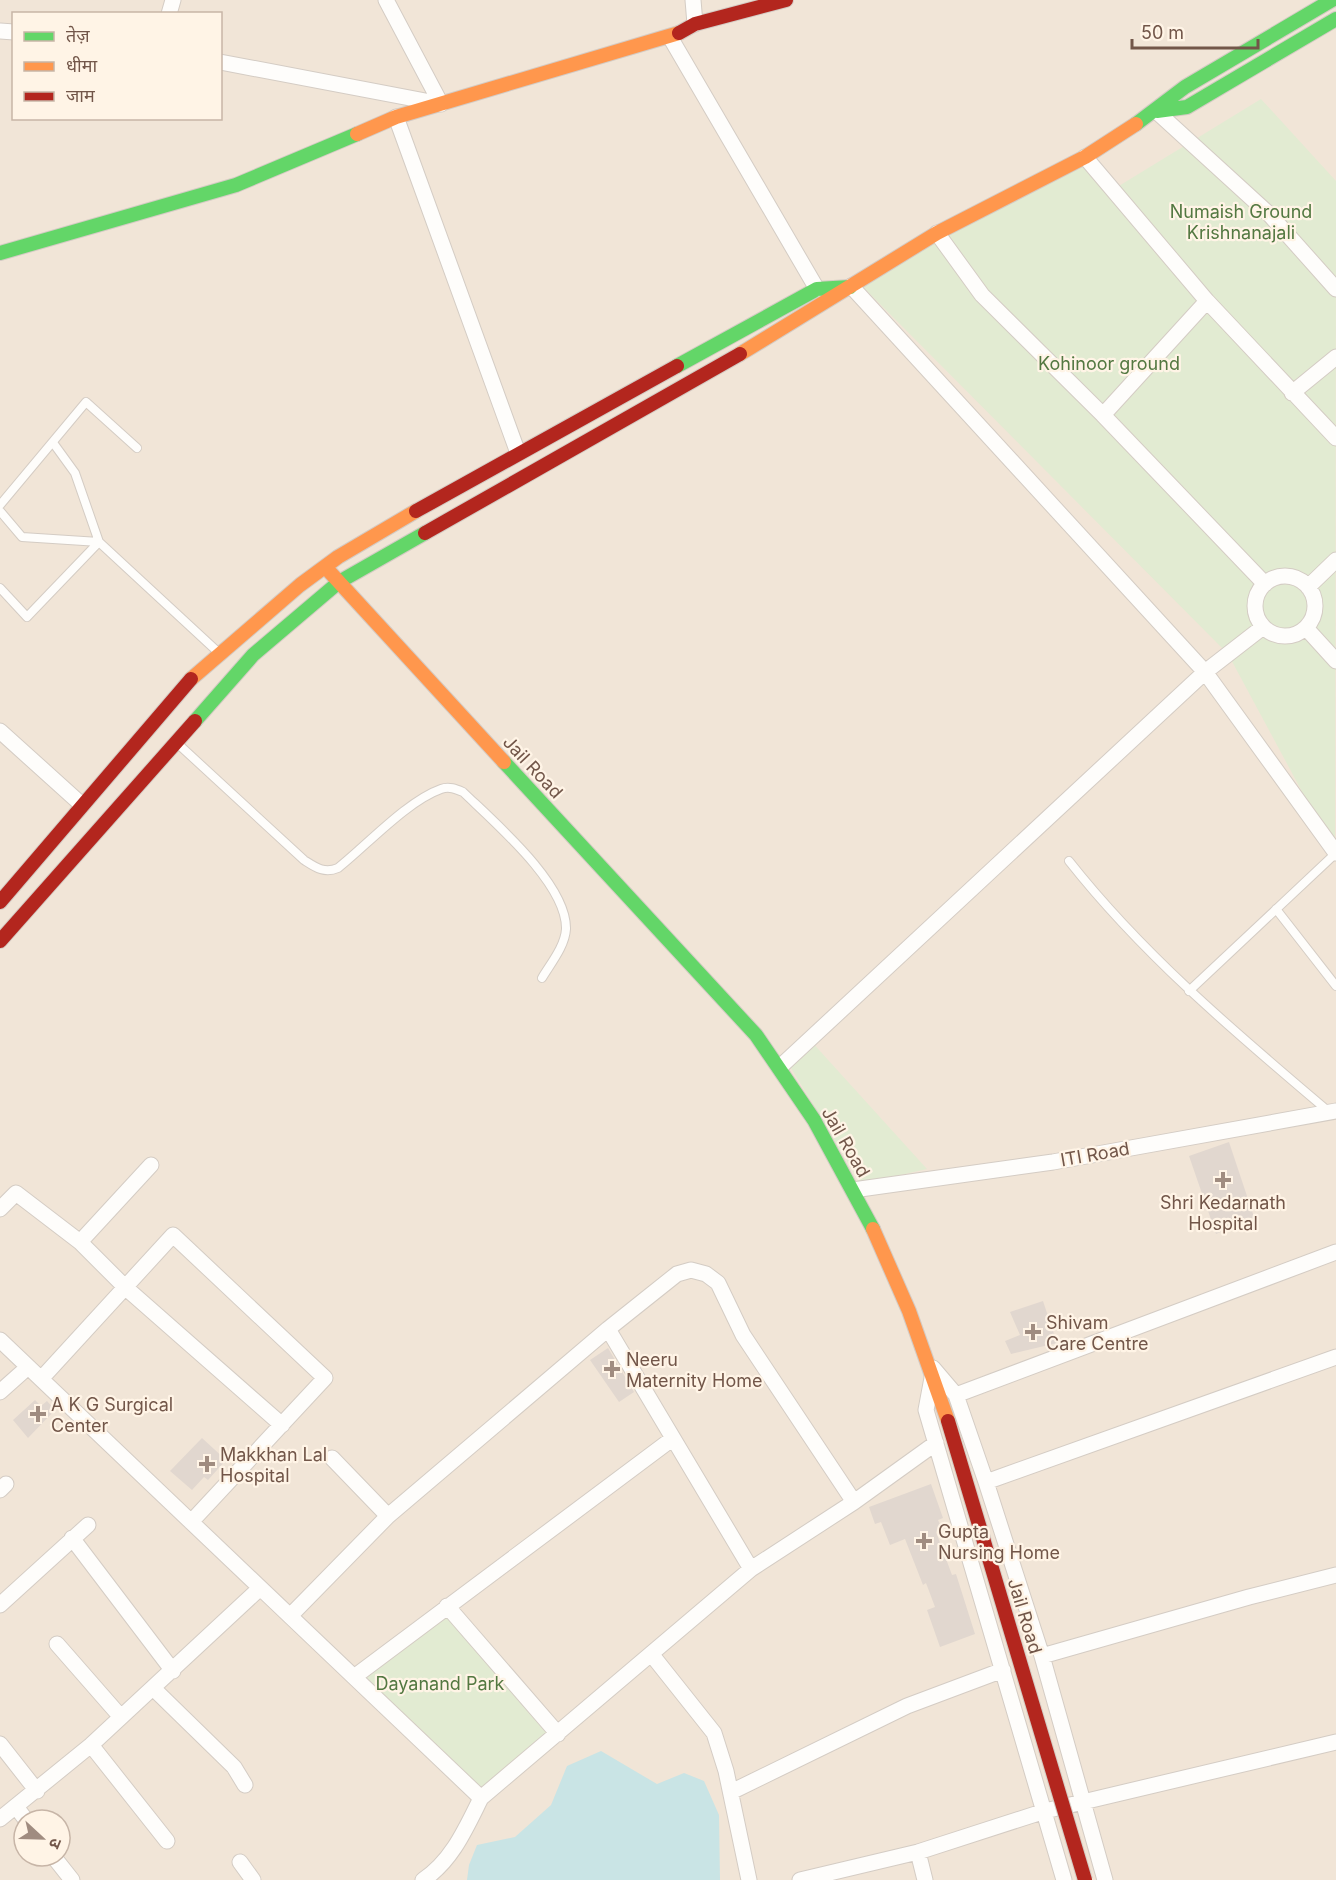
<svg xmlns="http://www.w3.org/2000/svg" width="1336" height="1880" font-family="Inter,'Noto Sans Devanagari',sans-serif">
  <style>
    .residential { fill: #f1e5d7; fill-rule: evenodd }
    .green { fill: #e2ebd2 }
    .water { fill: #c9e4e5 }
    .building { fill: #e1d7cf }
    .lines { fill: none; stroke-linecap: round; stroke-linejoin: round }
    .lane-casing { stroke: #d4ccc4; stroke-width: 10 }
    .street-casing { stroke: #d4ccc4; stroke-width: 17 }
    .fast-casing { stroke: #d4cbc4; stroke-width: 16 }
    .slow-casing { stroke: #d4cbc4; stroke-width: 16 }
    .jam-casing { stroke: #d4cbc4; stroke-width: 16 }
    .lane { stroke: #fefdfb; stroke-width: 8 }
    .street { stroke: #fefdfb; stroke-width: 15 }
    .fast { stroke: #63d668; stroke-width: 14 }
    .slow { stroke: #ff974d; stroke-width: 14 }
    .jam { stroke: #b3261e; stroke-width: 14 }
    .jam-bridge-casing { stroke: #d4cbc4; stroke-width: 16; stroke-linecap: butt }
    .jam-bridge { stroke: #b3261e; stroke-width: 14 }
    .poi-dot { fill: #a08c80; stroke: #fff4e6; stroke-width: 2 }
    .labels { text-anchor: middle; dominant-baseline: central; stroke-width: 4.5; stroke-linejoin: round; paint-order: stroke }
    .park-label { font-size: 18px; fill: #537841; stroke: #fff4e6 }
    .street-label { font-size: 18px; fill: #725649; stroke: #fff4e6 }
    .poi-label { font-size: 18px; fill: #725649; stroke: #fff4e6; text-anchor: start }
  </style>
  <rect width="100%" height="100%" fill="#f5efe7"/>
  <path class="residential" d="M0,0H1336V1880H0ZM14,14H220V118H14ZM24,1820H60V1856H24Z"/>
  <path class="green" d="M1261,99L1336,181L1335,853L1228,654L861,285L1078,161L1109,192Z
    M810,1040L927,1169L861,1184L788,1063Z
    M446,1613L551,1733L481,1790L362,1678Z"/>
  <path class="water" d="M601,1751L657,1784L684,1773L704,1781L719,1815L720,1880H467L469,1865L477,1845L515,1837L551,1805L567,1766Z"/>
  <path class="building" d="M1229,1142L1254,1217L1216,1234L1189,1156Z
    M1043,1301L1057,1343L1011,1354L1005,1341L1020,1335L1010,1312Z
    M608,1348L634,1392L619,1402L590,1360Z
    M35,1400L41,1406L47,1401L55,1410L28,1438L13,1420Z
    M202,1438L226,1460L208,1480L204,1477L192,1490L170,1471Z
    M931,1484L943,1518L938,1520L942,1529L936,1532L952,1575L956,1574L975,1634L940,1647L927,1610L935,1607L926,1583L923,1585L905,1539L890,1545L881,1522L875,1524L869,1507Z"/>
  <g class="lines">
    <g class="lane-casing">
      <path id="lane" d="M0,505L86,402L137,448
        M0,511L22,537L99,542L219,653
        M0,588L27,617L99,542L75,473L54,444
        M177,743L304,860C315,867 324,874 338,868C366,846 407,801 441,789C449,786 456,789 463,792C494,822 567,884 566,929C565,946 551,963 542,978
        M1069,861C1144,956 1236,1033 1328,1111
        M1276,909L1336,986
        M1189,991L1335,854"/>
    </g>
    <g class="street-casing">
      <path id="street" d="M386,0L441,104
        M693,0L695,24
        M169,14L173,0
        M0,31L14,32
        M670,37L817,289
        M220,62L436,103
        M1156,111L1270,215L1336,289
        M396,117L518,453
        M1085,157L1207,301L1336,438
        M937,233L982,295L1103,415L1207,301
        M851,286L1205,672L1263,627
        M1292,393L1336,357
        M1103,415L1265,584
        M1255 606a30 30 0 1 1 60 0a30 30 0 1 1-60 0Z
        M1308,587L1336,560
        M1306,628L1336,661
        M0,731L82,805
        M781,1066L1205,672L1336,853
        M853,1190L1053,1162L1336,1111
        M0,1209L16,1193L80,1242L151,1165
        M80,1242L126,1288L282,1425
        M608,1329L751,1569
        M0,1340L481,1798L751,1569L854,1502L936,1443
        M933,1368L956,1395L986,1482L1042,1656L1105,1880
        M932,1378L926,1410L1064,1880
        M41,1379L173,1235L325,1378L191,1522
        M0,1392L28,1367
        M956,1395L1336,1252
        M332,1458L388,1516
        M986,1482L1336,1357
        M0,1490L6,1484
        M72,1538L173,1671
        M0,1605L88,1525
        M447,1606L558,1734
        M290,1616L388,1516L608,1329L677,1274L691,1270L706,1274L718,1283L743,1335L854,1502
        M57,1644L120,1716
        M652,1655L714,1733L726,1771L749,1880
        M1042,1656L1249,1597L1336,1575
        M354,1677L672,1439
        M153,1688L234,1767L245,1785
        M0,1744L37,1791
        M91,1745L167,1841
        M731,1792L907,1706L1003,1670
        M17,1808L26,1820
        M0,1819L91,1745L259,1589
        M918,1852L925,1880
        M53,1856L72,1880
        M240,1862L253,1880
        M423,1880C452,1861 466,1828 481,1798
        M800,1880L918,1852L1045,1811L1336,1742"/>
    </g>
    <g class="fast-casing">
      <path id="fast" d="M1157,111L1187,107L1336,19
        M1136,124L1185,87L1332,0
        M0,253L236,185L357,134
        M677,366L817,289L850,287
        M195,721L253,655L339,582L425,533
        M504,762L756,1035L814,1120L873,1229"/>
    </g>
    <g class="slow-casing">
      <path id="slow" d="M357,134L396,117L679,33
        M740,354L937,233L1085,157L1136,124
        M327,569L504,762
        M191,679L300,585L338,557L416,511
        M873,1229L909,1311L948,1421"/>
    </g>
    <g class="jam-casing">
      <path id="jam" d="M679,33L695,24L786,0
        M416,511L677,366
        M425,533L740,354
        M0,902L191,679
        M0,941L195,721"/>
    </g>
    <use href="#lane" class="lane"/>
    <use href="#street" class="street"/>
    <use href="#fast" class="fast"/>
    <use href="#slow" class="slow"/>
    <use href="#jam" class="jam"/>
    <g class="jam-bridge-casing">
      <path id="jam-bridge" d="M948,1421L1085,1880"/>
    </g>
    <use href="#jam-bridge" class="jam-bridge"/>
  </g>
  <g class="poi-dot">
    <path d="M1220 1171h6v6h6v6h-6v6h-6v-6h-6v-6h6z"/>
    <path d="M1030 1323h6v6h6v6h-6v6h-6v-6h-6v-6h6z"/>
    <path d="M609 1360h6v6h6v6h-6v6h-6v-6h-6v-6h6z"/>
    <path d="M35 1405h6v6h6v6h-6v6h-6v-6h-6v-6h6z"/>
    <path d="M204 1455h6v6h6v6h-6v6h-6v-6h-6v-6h6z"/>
    <path d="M921 1532h6v6h6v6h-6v6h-6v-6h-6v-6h6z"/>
  </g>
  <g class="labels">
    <g class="park-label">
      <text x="1241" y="211">Numaish Ground<tspan x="1241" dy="21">Krishnanajali</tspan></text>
      <text x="1109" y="363">Kohinoor ground</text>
      <text x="440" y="1683">Dayanand Park</text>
    </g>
    <g class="street-label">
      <text transform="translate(533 767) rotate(47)">Jail Road</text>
      <text transform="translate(846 1142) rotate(60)">Jail Road</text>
      <text transform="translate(1095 1154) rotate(-10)">ITI Road</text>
      <text transform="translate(1025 1616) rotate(73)">Jail Road</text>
    </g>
    <g class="poi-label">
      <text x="1223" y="1202" text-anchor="middle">Shri Kedarnath<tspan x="1223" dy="21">Hospital</tspan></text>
      <text x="1046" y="1322">Shivam<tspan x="1046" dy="21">Care Centre</tspan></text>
      <text x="626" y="1359">Neeru<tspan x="626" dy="21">Maternity Home</tspan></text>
      <text x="51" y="1404">A K G Surgical<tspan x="51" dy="21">Center</tspan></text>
      <text x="220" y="1454">Makkhan Lal<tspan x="220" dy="21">Hospital</tspan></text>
      <text x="938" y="1531">Gupta<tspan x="938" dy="21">Nursing Home</tspan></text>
    </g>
  </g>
  <rect x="12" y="12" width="210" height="108" fill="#fff4e6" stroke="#c7b5a7" stroke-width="1.5"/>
  <rect x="24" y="32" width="30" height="9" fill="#63d668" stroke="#c7b5a7" stroke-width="1.5"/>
  <text x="66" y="42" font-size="18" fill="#725649">तेज़</text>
  <rect x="24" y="62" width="30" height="9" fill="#ff974d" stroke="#c7b5a7" stroke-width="1.5"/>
  <text x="66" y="72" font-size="18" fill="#725649">धीमा</text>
  <rect x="24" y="92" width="30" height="9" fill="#b3261e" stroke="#c7b5a7" stroke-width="1.5"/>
  <text x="66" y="102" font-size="18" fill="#725649">जाम</text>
  <g transform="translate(42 1838) rotate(112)"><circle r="28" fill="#fff4e6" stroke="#c7b5a7" stroke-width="1.5"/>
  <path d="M0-4.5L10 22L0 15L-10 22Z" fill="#a08c80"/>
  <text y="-9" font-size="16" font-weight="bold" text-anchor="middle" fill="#725649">उ</text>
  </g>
  <path d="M1132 39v9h126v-9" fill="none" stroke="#725649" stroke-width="3"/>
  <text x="1141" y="39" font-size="18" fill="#725649" stroke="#fff4e6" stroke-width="4.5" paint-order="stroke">50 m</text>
</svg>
